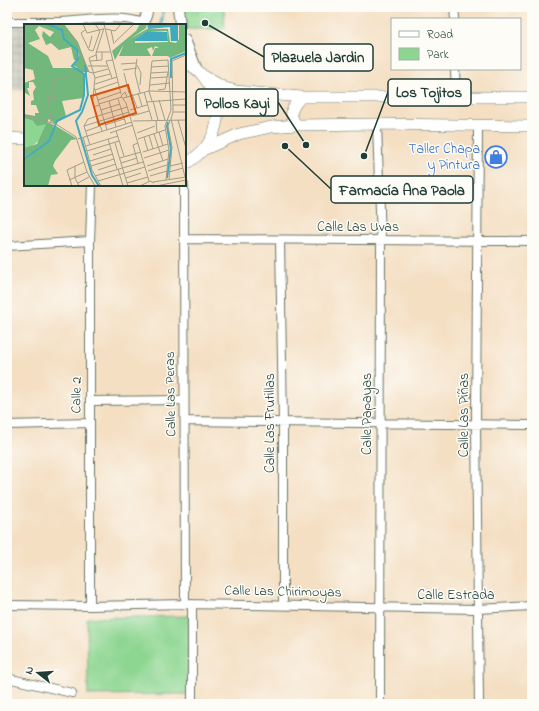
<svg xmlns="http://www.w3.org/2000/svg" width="539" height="711" font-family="'Indie Flower',sans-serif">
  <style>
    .industrial { fill: url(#industrial-grid) }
    .green { fill: #8dd691; stroke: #568a62 }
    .park { fill: url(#park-crowns); stroke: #568a62 }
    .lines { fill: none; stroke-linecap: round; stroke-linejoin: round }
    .stream { stroke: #40abbf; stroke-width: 3 }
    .minor-casing { stroke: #6a7666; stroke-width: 10 }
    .tertiary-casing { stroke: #6a7666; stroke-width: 12 }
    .secondary-casing { stroke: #6a7666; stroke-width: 12 }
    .minor { stroke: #fff; stroke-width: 8 }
    .tertiary { stroke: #fff; stroke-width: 10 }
    .secondary { stroke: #fff; stroke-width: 11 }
    .labels { text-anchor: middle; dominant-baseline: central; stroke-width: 3; stroke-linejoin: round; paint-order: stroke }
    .shop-label { font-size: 14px; fill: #366cbe; stroke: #fdfcf7; text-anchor: end }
    .street-label { font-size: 14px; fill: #1f3d34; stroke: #fdfcf7 }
    .inset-river { fill: none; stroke: #40abbf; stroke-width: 2 }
    .inset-road { fill: none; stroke: #9f9e8a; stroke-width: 1 }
    .view { fill: #d45610; fill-opacity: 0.15; stroke: #d45610; stroke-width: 2 }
    .inset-edge { fill: none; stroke: #1f3d34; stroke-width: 2 }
    .leader { fill: none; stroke: #1f3d34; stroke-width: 1.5 }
    .callout-dot { fill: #1f3d34; stroke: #fdfcf7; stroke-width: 1.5 }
    .callout { fill: #fdfcf7; stroke: #1f3d34; stroke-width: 1.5 }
    .callout-label { font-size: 15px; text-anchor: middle; font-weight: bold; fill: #1f3d34 }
  </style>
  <defs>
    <pattern id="industrial-grid" width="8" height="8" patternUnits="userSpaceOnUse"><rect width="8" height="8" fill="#c5c5b8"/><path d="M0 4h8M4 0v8" fill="none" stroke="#9fa196"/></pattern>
    <pattern id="park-crowns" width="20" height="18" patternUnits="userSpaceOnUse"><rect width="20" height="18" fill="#8dd691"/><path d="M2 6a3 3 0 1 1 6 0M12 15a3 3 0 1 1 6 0" fill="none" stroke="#73af77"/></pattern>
  </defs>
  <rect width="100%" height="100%" fill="#fdfcf7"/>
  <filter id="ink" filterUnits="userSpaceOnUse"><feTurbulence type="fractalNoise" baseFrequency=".025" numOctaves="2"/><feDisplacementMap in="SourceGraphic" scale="8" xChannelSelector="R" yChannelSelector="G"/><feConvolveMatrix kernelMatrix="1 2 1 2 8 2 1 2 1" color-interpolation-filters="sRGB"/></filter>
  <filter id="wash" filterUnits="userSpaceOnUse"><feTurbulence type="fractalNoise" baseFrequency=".012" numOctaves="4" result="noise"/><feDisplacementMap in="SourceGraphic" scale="16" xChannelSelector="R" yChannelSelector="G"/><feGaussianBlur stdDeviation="0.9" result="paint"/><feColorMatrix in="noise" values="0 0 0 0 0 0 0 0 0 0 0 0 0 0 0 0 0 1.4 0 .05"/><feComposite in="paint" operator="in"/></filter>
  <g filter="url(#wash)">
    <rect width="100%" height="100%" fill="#f4dfc3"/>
    <path class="industrial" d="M134,22L131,25H25V89L7,91V25Z"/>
    <path class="green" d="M189,616V694L88,695L87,618Z"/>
    <path class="park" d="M183,7H224L225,29H186L183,18Z"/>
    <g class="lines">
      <path class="stream" d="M161,25L164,7"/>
    </g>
  </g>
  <g filter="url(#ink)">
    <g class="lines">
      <g class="minor-casing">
        <path id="minor" d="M454,7L455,19
          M7,22C25,22 42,22 60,22C85,21 120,14 143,23
          M455,69L456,97
          M377,124L381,240L380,704
          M478,126L476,424L479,704
          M184,185L185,604
          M184,239L532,241
          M280,240L283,423V605
          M7,246L90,241
          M91,401L184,400
          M185,421L532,425
          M7,425L90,423
          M192,604V701L193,704
          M7,605L90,606L185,604L478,609L532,606
          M90,606V241L92,185
          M7,678L72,693"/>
      </g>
      <g class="tertiary-casing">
        <path id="tertiary" d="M178,7L180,25
          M142,25L146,16L148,7
          M185,40L197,70"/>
      </g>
      <g class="secondary-casing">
        <path id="secondary" d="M185,62C191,66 198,69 202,75C228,106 220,144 185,164
          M202,75L225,88L236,91L301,97H532
          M296,125C288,113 292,107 301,97
          M7,138L25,139
          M203,150L239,134L271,127L296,125L377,124L532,126"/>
      </g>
      <use href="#minor" class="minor"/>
      <use href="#tertiary" class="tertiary"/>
      <use href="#secondary" class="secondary"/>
    </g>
  </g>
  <defs>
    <g id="shop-ring" transform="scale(1.15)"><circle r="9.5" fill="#fdfcf7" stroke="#3f7fe0" stroke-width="1.5"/><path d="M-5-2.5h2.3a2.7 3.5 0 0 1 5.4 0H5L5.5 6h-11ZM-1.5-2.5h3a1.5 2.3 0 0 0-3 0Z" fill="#3f7fe0"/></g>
  </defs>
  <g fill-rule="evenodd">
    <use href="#shop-ring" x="496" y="157"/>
  </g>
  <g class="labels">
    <g class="shop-label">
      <text x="480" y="149">Taller Chapa<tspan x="480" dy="16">y Pintura</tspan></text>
    </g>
    <g class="street-label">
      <text x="358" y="227">Calle Las Uvas</text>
      <text transform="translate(171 394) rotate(-91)">Calle Las Peras</text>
      <text transform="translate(77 395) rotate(-89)">Calle 2</text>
      <text transform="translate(367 414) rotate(-90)">Calle Papayas</text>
      <text transform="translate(464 415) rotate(-90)">Calle Las Piñas</text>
      <text transform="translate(270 423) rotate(-90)">Calle Las Frutillas</text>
      <text transform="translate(283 592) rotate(1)">Calle Las Chirimoyas</text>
      <text x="456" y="595">Calle Estrada</text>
    </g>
  </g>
  <g transform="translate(24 24)">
    <rect width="162" height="162" fill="#f4dfc3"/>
    <path d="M0,94L11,98L23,99L16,116L5,124H0Z" fill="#8dd691"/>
    <path d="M0,0H40L54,18L65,48H56L59,49L61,57L59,74L38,77L42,92L31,100L25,95L23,98L30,101L29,107L32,102L53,115L47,116L31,137L29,142L34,150L27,151L24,162H0V136L25,117L29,108L24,117L0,134V124L13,120L22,100L13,102L9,97L0,94V90L11,92V89H15L12,81H7V77L10,76L9,68L12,63L9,58H5V64H3L6,72L0,68V59L11,55L9,46L0,44ZM15,2L30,8L26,13L19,7L18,12L22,21L27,19L35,26L47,23L50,36H53L54,31L51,24L52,25L55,30V33L52,39L49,41L54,44H29L24,32L4,19L16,15L11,6ZM116,0H123L122,4L106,15L123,5H144L146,18L152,19L155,15V0H162V27L146,34L144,32H128L131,24H135L131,22L129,27L128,23L123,25L127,32H95L100,20L91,36L88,27L112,7ZM123,7H143L144,18L111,19V15Z" fill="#72b77b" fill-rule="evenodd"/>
    <path d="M123,0H154V17H147L146,3L124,5ZM123,7L143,8L144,17H111V15Z" fill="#40abbf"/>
    <path class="inset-river" d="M61,41L64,71L58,88L52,97L68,151L75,162M147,54V35L162,29M0,135L25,117L33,97L56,86L60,71V50L48,42L54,35L53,26L40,15L38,6L23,0M143,154L147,125L143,102L144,98"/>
    <path class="inset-road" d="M37,0L51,15L65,48L69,49M59,0L63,9L79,5M80,0L97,70M82,5L91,7L97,0M61,6L57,9L65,26L69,27L76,7L71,0M87,6L90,20M91,18L110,0M65,24L68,12M72,28H86M72,31L65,34L71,54L70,63L83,106M113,35L111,49L116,69M66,37L78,36V28M73,37L72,29L80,4M97,40L112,39M113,41L117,49L116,61M64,42H83M127,43L145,42M99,46L113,44M69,49L84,45M100,49L105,69M127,49L144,48M71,54L86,50M88,54L82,37L89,36M127,54L143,53M71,60L93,53M126,61L146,59M71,66L94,58M134,66L141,65L144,48M120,68L128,96M114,69L118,82M108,70L113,84M68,72L91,65M103,73L125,67L162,68M99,74L103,73L101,68L97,72L102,79L125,157M94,75L102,100M69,76L70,64M74,76L97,68M135,76L141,96M85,77L92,103M128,77L125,67L128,37L144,36L147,86L141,102L145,126L142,156M129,77L134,96M122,78L162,75M75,80L98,73M75,81L70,83L78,107M149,81H162M77,86L96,80M106,86L123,81M149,88H162M0,91L32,100L52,113L63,148L71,162M108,92L125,87M132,96L133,109M154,96L162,124M109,97L162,96M27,99L24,71L32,73L29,57L43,52M81,101L100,95M60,102L105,88M62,107L76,102M92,107L100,132M135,108L139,122M86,109L109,101M113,109L131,102M130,110L139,137M125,111L129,125M59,113L68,146L77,162M120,113L124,127M54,115L108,98M84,115L93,145M114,115L141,106M91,119L100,149M114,119L109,121L114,139M66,121L60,102L64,95L103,83M62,122L94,112M63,127L95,117M119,128L144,120M69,131L87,125M96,134L117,128M120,134L145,126M66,137L89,130M97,139L113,134M51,142V154L55,162M67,142L90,135M123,142L144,135M146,142L159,139M94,145L99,162M74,146L92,140M124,147L143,141M145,148L159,144M100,149L104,162M71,152L119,138M126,152L143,147M161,153L147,95L149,88L148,37L162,31M102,154L117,149M145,155L148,123L144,102L146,96M45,156L63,148M74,157L121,143M129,158L162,153M54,159L65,153M103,159L124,153M48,162L43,146L60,138M116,162L126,157L130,159M132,162L162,156"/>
    <path class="view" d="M104,61L112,89L75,101L67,72Z"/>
    <rect width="162" height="162" class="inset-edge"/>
  </g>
  <path class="leader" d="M205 23L264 57M364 156L388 92M306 145L278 102M285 146L331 189"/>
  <g class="callout-dot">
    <circle cx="205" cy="23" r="4"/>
    <circle cx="364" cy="156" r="4"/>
    <circle cx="306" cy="145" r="4"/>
    <circle cx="285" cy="146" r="4"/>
  </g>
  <g class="callout">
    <rect x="264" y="44" width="109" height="27" rx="4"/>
    <rect x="388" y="79" width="83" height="27" rx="4"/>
    <rect x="196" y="89" width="82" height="27" rx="4"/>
    <rect x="331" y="176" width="142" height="27" rx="4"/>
  </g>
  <g class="callout-label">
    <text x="318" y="62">Plazuela Jardin</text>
    <text x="429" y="97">Los Tojitos</text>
    <text x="237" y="108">Pollos Kayi</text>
    <text x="402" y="195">Farmacía Ana Paola</text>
  </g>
  <rect width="539" height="711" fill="none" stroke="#fdfcf7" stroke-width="24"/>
  <rect x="391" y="18" width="130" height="52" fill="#fdfcf7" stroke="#a4b0a9"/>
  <rect x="399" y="31" width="20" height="6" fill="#ffffff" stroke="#a4b0a9"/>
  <text x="427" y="38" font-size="12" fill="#1f3d34">Road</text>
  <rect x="399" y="48" width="20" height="12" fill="#8dd691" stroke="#a4b0a9"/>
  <text x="427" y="58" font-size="12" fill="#1f3d34">Park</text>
  <g transform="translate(38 673) rotate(287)" stroke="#fdfcf7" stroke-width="3" paint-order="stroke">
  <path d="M0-3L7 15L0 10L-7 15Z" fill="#1f3d34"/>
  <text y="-6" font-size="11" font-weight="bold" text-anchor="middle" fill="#1f3d34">N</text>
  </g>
</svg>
